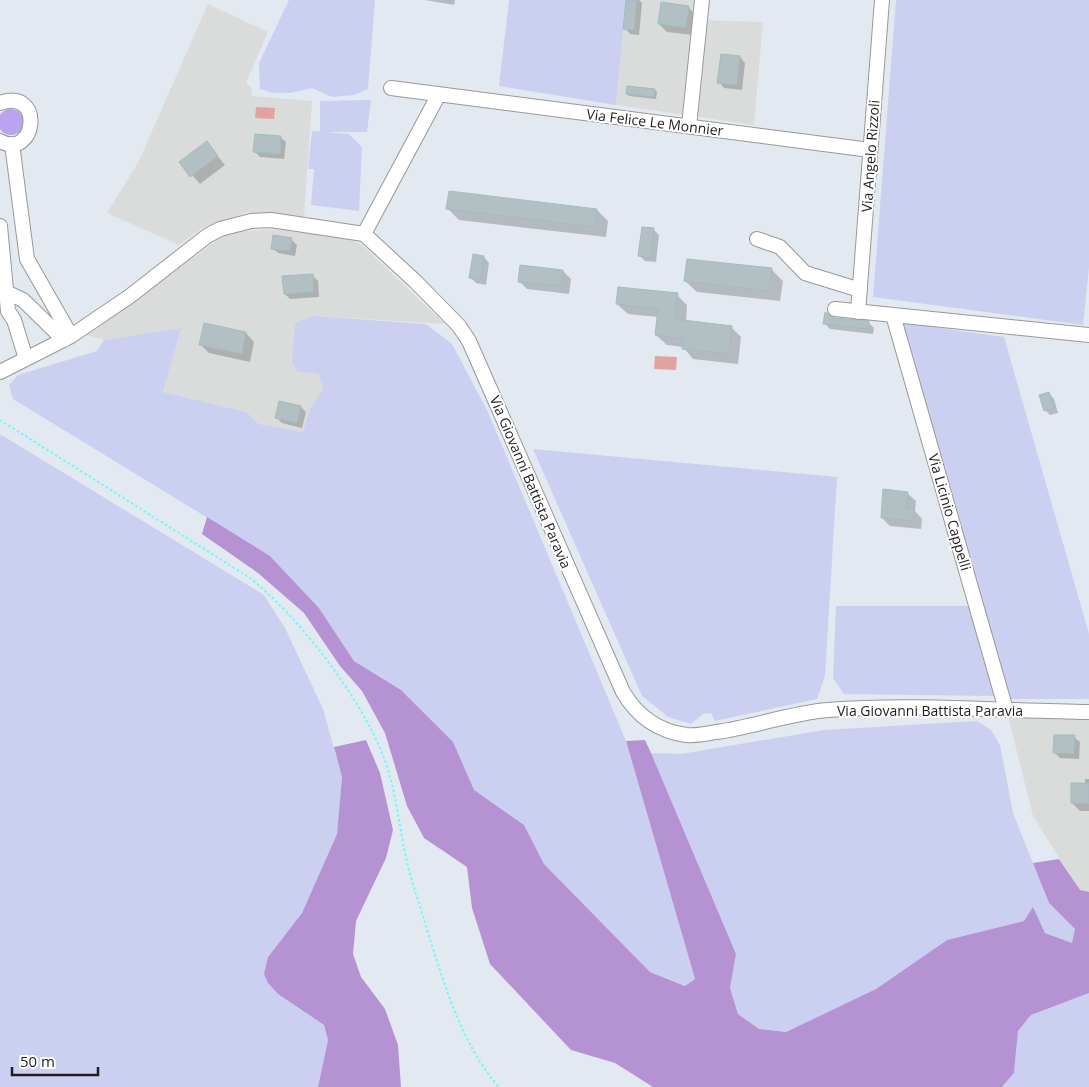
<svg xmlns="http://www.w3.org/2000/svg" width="1089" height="1087" font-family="'Open Sans',sans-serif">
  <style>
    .residential { fill: #dadcdc }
    .farmland { fill: #ccd0f0 }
    .grass { fill: #bca3ef }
    .forest { fill: #b593d3 }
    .water { fill: #e2a29f }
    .shadow { fill: #0003 }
    .building { fill: #b2c0c4; stroke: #a3bbc3 }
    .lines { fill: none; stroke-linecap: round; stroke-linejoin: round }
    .minor-casing { stroke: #989898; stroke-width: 16 }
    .path { stroke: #64fff4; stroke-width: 2; stroke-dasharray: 2.5 2.5; stroke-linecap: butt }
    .minor { stroke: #fff; stroke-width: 14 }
    .labels { text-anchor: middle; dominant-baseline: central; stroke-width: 4; stroke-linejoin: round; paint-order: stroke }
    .street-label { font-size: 14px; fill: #1e1e1e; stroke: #fff }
  </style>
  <rect width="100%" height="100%" fill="#e2e9f0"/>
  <path class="residential" d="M626,0H698L695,20L763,22L754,125L616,105Z
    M208,4L268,32L246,83L251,87L252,96L312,101L304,218L247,212L201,229L179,245L107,213L138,163Z
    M277,229L350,239L362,245L445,324L313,316L299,372L319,374L323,390L310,408L303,432L259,424L247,412L163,392L180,328L104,340L87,335L223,236L241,231Z
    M1008,716L1089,717V892L1080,891L1033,816Z"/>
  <path class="farmland" d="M289,0H375L368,89L355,95L332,97L312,88L290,93H273L260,89L259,63Z
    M509,0H626L616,105L499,86Z
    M896,0H1089V267L1083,325L873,297Z
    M371,100L367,132H327L349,134L362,147L359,211L311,205L314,169H308L312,131H320V101Z
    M313,316L426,324L452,344L488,412L626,741L695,979L686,986L650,972L544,864L524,825L474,791L452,742L401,690L354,661L319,608L270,556L13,399L9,385L18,375L97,351L104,340L181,328L163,392L247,412L259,424L303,432L310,408L323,390L319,374L298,372L292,363L295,323Z
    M903,323L1004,337L1089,634V699H1010Z
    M0,434L264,595L285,628L323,709L342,777L337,834L302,913L268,957L278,994L324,1025L328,1040L318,1087H0Z
    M533,449L837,477L825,676L817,699L715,721L711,713L703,714L691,724L668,717L642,696Z
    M836,606H972L995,696L844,694L833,678Z
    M977,721L991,730L1000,745L1013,813L1049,903L1076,929L1072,943L1045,933L1033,908L1024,921L947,940L876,989L786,1032L759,1029L738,1014L730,988L736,954L651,753L681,754L824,730Z
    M1089,993V1087H1002L1014,1073L1018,1031L1031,1015Z"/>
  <path class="grass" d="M-2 122a13 13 0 1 1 26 0a13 13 0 1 1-26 0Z"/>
  <path class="forest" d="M207,517L270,556L319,608L354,661L401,690L453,742L474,790L524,825L544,864L650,972L685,986L695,979L626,741L645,740L651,753L736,954L730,988L738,1014L759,1029L786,1032L876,989L947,940L1024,921L1033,907L1045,933L1072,943L1075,929L1049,903L1033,863L1059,859L1080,890L1089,892V993L1031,1015L1018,1031L1014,1073L1002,1087H653L615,1063L571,1050L490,964L472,908L467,867L424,838L407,806L385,733L362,691L340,666L304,613L258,573L202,534Z
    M366,740L380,773L393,830L386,858L356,921L353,954L361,977L385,1009L398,1045L401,1087H318L328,1040L324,1025L278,994L268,983L264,974L268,957L302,913L337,834L342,777L334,747Z"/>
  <path class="water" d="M256,107L275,108L274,119L255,118Z
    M655,356L677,357L676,370L654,369Z"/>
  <path class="shadow" d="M425,0H455L454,5Z
    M627,0H639L642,3L639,35L630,34L625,28Z
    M688,7L697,16L694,35L667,32L659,24Z
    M722,55L740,57L745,63L742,90L724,88L719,82Z
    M655,90L657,92L656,99L629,96L627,94Z
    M280,137L286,142L284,159L260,157L255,152Z
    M207,143L225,165L200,184L181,162Z
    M448,209L597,210L608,221L606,237L459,220Z
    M654,230L659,235L656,262L645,261L640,256Z
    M291,239L297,245L295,256L278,253L273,248Z
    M484,257L489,263L486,285L476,283L471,278Z
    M771,269L783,281L780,301L697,292L685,281Z
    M563,271L571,279L569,294L527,289L519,281Z
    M312,275L318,281L319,297L290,299L285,294Z
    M677,295L687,305L686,322L731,327L741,337L738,364L693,359L683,347L667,345L656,335L658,317L628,314L617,304Z
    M834,319L868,322L874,328L873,334L830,329L825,324Z
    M246,333L254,342L250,362L209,353L200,344Z
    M1049,393L1054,399L1058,413L1050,415L1045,410Z
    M301,407L306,412L302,428L282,423L277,418Z
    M907,493L916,501L915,511L922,519L921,529L890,526L882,518Z
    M1074,737L1080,742L1079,759L1060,758L1055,753Z
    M1085,779H1089V811H1080L1072,803L1085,784Z"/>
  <path class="building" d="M626,0H637L634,30L623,29Z
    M661,2L689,6L686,28L658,24Z
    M721,54L740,56L737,85L717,83Z
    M627,86L655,89L654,97L626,94Z
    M255,134L281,136L280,154L253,152Z
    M207,141L218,156L190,177L179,162Z
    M449,191L597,209L595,227L446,209Z
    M642,227L654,228L651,258L638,256Z
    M273,235L292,238L290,251L271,249Z
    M473,254L484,256L481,280L469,278Z
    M687,259L772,268L769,291L684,281Z
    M520,265L563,270L561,286L518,282Z
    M313,274L314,292L284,294L282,276Z
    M618,287L678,293L675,319L732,326L729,354L682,349L683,339L655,335L658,309L616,304Z
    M825,312L834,318L869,321L868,329L823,324Z
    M204,323L246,332L242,354L199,345Z
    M1049,392L1054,408L1044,411L1039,395Z
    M279,401L301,406L297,423L275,418Z
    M883,489L908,492L906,508L914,509L913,521L881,518Z
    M1054,735H1075L1074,754L1053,753Z
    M1071,783H1089V804L1071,803Z"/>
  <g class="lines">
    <g class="minor-casing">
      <path id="minor" d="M391,88L870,150
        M0,103C45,87 36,161 0,141
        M689,126L702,0
        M12,144L27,259L71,336
        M0,226L8,311L14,320L26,359
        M364,234L439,94
        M757,239L780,247L805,273L860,290
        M6,292L23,300L64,340
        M835,309L1089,335
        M858,312L882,0
        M893,315L1006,710
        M0,372L71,336L130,296L207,236L220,229L251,221L271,220L364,234L416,282L459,326L469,341L623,692C637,716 658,731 686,735C696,736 706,734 716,732C754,727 790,713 828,710C914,703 1002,711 1089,712"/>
    </g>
    <path class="path" d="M0,420L250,578C300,618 362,699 384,758C396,790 399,825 406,858C410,877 417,897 423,916C439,969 461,1046 499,1087"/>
    <use href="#minor" class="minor"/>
  </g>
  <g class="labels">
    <g class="street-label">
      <text transform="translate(655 122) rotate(7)">Via Felice Le Monnier</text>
      <text transform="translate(870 156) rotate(-86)">Via Angelo Rizzoli</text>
      <text transform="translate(531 482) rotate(67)">Via Giovanni Battista Paravia</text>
      <text transform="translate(950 512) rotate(74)">Via Licinio Cappelli</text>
      <text x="930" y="710">Via Giovanni Battista Paravia</text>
    </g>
  </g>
  <path d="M12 1067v8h86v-8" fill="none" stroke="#1e1e1e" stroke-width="2.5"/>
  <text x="20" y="1067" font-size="15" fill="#1e1e1e" stroke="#ffffff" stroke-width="4" paint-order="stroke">50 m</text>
</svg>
